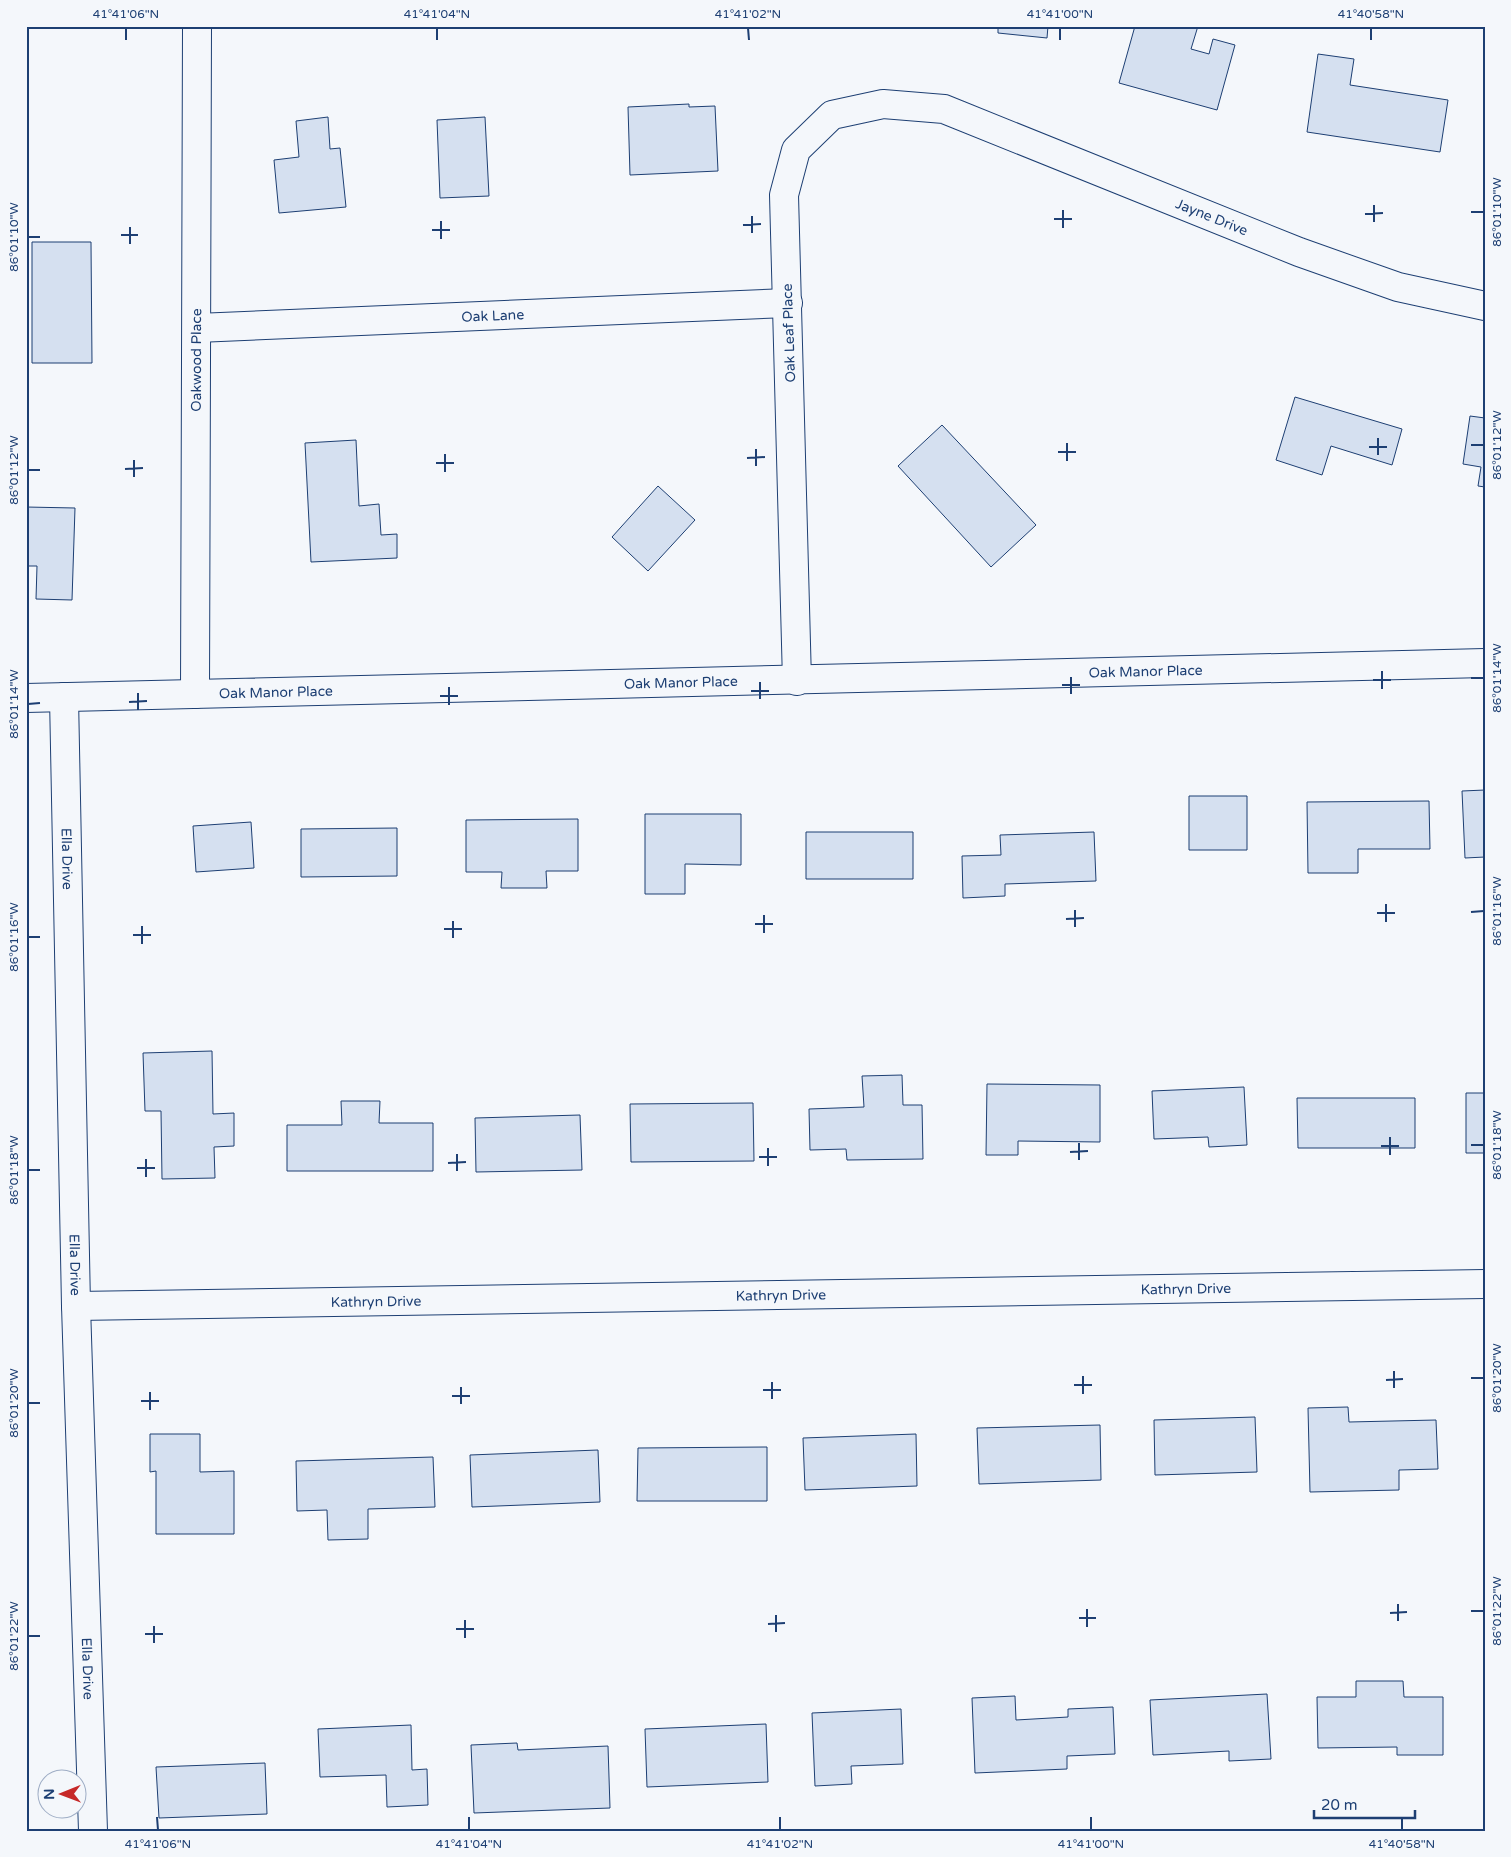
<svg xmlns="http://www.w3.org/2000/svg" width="1511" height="1857" font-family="'Varela Round',sans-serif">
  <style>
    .building { fill: #d5e0f0; stroke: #1d3f73 }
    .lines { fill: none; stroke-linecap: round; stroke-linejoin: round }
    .street-casing { stroke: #1d3f73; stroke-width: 30 }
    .street { stroke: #f4f7fb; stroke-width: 28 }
    .ticks { fill: none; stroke: #1d3f73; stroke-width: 2 }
    .labels { text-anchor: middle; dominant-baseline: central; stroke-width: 4; stroke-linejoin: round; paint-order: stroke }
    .street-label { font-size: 14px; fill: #1d3f73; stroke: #f4f7fb }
    .neatline { fill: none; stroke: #1d3f73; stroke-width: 2 }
    .ticks-label { font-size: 12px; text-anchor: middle; fill: #1d3f73 }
  </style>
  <rect width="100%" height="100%" fill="#f4f7fb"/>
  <path class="building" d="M998,26H1048L1047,38L998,33Z
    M1135,26H1198L1191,49L1209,54L1213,39L1235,45L1217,110L1119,83Z
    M1318,54L1354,59L1350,85L1448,100L1440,152L1307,132Z
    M689,104V107L715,106L718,171L630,175L628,107Z
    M328,117L330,149L340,148L346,207L279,213L274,160L299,157L296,121Z
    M485,117L489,196L440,198L437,120Z
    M32,242H91L92,363H32Z
    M1295,397L1402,429L1392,465L1331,446L1322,475L1276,460Z
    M1470,416L1485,418V487L1478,486L1481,467L1463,464Z
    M942,425L1036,525L991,567L898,466Z
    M356,440L359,506L379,504L381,535L397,534V558L311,562L305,443Z
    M658,486L695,520L648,571L612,537Z
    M26,507L75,508L72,600L36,599L37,566H26Z
    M1485,790V857L1465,858L1462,791Z
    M1189,796H1247V850H1189Z
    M1429,801L1430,849H1358V873H1308L1307,802Z
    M645,814H741V865L685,864V894H645Z
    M578,819V871H546L547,888H501L502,872H466V820Z
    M251,822L254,868L196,872L193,826Z
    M397,828V876L301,877V829Z
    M806,832H913V879H806Z
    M1094,832L1096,881L1005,884V896L963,898L962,856L1001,855L1000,835Z
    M212,1051L213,1114L234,1113V1146L214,1147L215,1178L162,1179L161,1111H145L143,1053Z
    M902,1075L903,1105H922L923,1159L847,1160L846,1149L810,1150L809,1109L864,1107L862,1076Z
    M987,1084L1100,1085V1142L1018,1141V1155H986Z
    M1244,1087L1247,1145L1209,1147L1208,1137L1154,1139L1152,1091Z
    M1466,1093H1485V1153H1466Z
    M1297,1098H1415V1148H1298Z
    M341,1101H380L379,1123H433V1171H287V1125H342Z
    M753,1103L754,1161L631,1162L630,1104Z
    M580,1115L582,1170L476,1172L475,1118Z
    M1348,1407L1349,1422L1436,1420L1438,1469L1399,1470V1490L1310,1492L1308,1408Z
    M1255,1417L1257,1472L1155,1475L1154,1420Z
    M1100,1425L1101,1480L979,1484L977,1428Z
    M150,1434H200V1472L234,1471V1534H156V1471L150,1472Z
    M916,1434L917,1486L805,1490L803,1438Z
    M767,1447V1501H637L638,1448Z
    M598,1450L600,1502L472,1507L470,1455Z
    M433,1457L435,1507L368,1509V1539L328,1540L327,1510L297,1511L296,1461Z
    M1356,1681H1403L1404,1697H1443V1755H1397V1747L1318,1748L1317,1697H1356Z
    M1267,1694L1271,1759L1229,1761V1751L1153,1755L1150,1700Z
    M1015,1696L1016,1720L1068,1717V1709L1113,1707L1115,1754L1067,1756V1769L975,1773L972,1698Z
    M901,1709L903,1764L851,1766L852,1784L815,1786L812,1713Z
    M766,1724L768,1782L647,1787L645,1729Z
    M411,1725L412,1770L427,1769L428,1805L387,1807L386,1775L320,1777L318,1729Z
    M517,1743L518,1750L608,1746L610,1808L474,1813L471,1745Z
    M265,1763L267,1814L159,1818L156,1767Z"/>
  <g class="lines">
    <g class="street-casing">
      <g id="street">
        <path id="s1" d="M197,328L788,303"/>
        <path id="s2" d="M797,681L784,195L796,150L832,115L883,104L944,109L1299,252L1398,287L1485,306"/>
        <path id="s3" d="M195,694L197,26"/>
        <path id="s4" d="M64,697L76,1306L93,1831"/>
        <path id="s5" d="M26,698L1485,663"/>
        <path id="s6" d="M76,1306L1485,1284"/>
      </g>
    </g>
    <use href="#street" class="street"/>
  </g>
  <path class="ticks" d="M126,28V40M437,28V40M748,28L749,40M1060,28V40M1371,28V40M1374,205V222M1063,210V228M1471,212H1484M1365,214L1383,213M752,216V233M1054,219H1072M441,221V239M743,225L761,224M130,227V244M432,230H450M121,235H138M28,237H40M1378,438V455M1067,443V461M1471,445H1484M1369,447H1387M756,449V466M1058,452H1076M445,454V472M747,458L765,457M134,460V477M436,463H454M125,469L143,468M28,470H40M1382,671V689M1071,677V694M1471,678H1484M1373,680H1391M760,682V699M1062,685H1080M449,687V705M751,691H769M138,693V710M440,696H458M129,702L147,701M28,704L40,703M1386,904V922M1075,910V927M1471,912L1484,911M1377,913H1395M764,915V933M1066,919L1084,918M453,921V938M755,924H773M142,926V944M444,929H462M133,935H151M28,937H40M1390,1137V1155M1079,1143V1160M1471,1145H1484M1381,1146H1399M768,1148V1166M1070,1152L1088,1151M457,1154V1171M759,1157H777M146,1159V1177M448,1163L466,1162M137,1168H155M28,1170H40M1394,1371V1388M1083,1376V1394M1471,1378H1484M1386,1380L1403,1379M772,1382V1399M1074,1385H1092M461,1387V1404M763,1390H781M150,1392V1410M452,1396H470M141,1401H159M28,1403H40M1398,1604V1621M1087,1609V1627M1471,1611H1484M1390,1613L1407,1612M776,1615V1632M1079,1618H1096M465,1620V1638M768,1624L785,1623M154,1626V1643M456,1629H474M145,1634H163M28,1636H40M157,1817L158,1830M469,1817V1830M780,1817V1830M1091,1817V1830M1402,1817V1830"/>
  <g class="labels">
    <g class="street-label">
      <text stroke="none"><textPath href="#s2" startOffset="985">Jayne Drive</textPath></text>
      <text stroke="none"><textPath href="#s1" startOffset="296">Oak Lane</textPath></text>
      <text transform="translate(789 333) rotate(-92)">Oak Leaf Place</text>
      <text stroke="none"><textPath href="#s3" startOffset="334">Oakwood Place</textPath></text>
      <text stroke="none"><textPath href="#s5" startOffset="1120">Oak Manor Place</textPath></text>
      <text stroke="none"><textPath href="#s5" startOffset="655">Oak Manor Place</textPath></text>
      <text stroke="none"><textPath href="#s5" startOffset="250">Oak Manor Place</textPath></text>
      <text stroke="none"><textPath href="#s4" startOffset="162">Ella Drive</textPath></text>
      <text stroke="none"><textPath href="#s4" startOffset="568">Ella Drive</textPath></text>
      <text stroke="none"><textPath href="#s6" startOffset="1110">Kathryn Drive</textPath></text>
      <text stroke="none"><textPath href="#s6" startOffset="705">Kathryn Drive</textPath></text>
      <text stroke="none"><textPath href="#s6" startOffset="300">Kathryn Drive</textPath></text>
      <text stroke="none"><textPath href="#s4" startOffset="972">Ella Drive</textPath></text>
    </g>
  </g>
  <rect width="1511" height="1857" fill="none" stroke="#f4f7fb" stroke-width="55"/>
  <g transform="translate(62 1794) rotate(269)"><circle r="24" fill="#f4f7fb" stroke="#9eadc5"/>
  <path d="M0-4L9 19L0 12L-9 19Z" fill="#c62828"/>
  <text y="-8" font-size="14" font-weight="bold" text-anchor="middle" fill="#1d3f73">N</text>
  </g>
  <path d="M1314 1810v8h101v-8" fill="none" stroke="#1d3f73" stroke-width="2.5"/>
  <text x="1321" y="1810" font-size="15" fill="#1d3f73" stroke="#f4f7fb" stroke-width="4" paint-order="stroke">20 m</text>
  <rect x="28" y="28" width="1456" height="1802" class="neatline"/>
  <g class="ticks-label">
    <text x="126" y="18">41°41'06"N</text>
    <text x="437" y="18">41°41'04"N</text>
    <text x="748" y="18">41°41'02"N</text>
    <text x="1060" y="18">41°41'00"N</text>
    <text x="1371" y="18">41°40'58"N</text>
    <text transform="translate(1497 212) rotate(-90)" y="4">86°01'10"W</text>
    <text transform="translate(14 237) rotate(-90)" y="4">86°01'10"W</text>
    <text transform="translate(1497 445) rotate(-90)" y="4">86°01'12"W</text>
    <text transform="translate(14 470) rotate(-90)" y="4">86°01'12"W</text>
    <text transform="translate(1497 678) rotate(-90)" y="4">86°01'14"W</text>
    <text transform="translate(14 704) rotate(-90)" y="4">86°01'14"W</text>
    <text transform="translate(1497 911) rotate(-90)" y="4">86°01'16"W</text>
    <text transform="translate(14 937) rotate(-90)" y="4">86°01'16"W</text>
    <text transform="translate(1497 1145) rotate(-90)" y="4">86°01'18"W</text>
    <text transform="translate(14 1170) rotate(-90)" y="4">86°01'18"W</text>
    <text transform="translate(1497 1378) rotate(-90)" y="4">86°01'20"W</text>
    <text transform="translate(14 1403) rotate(-90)" y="4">86°01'20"W</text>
    <text transform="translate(1497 1611) rotate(-90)" y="4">86°01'22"W</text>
    <text transform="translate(14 1636) rotate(-90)" y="4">86°01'22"W</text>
    <text x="158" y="1848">41°41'06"N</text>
    <text x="469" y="1848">41°41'04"N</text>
    <text x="780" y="1848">41°41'02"N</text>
    <text x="1091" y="1848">41°41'00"N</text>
    <text x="1402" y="1848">41°40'58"N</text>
  </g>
</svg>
